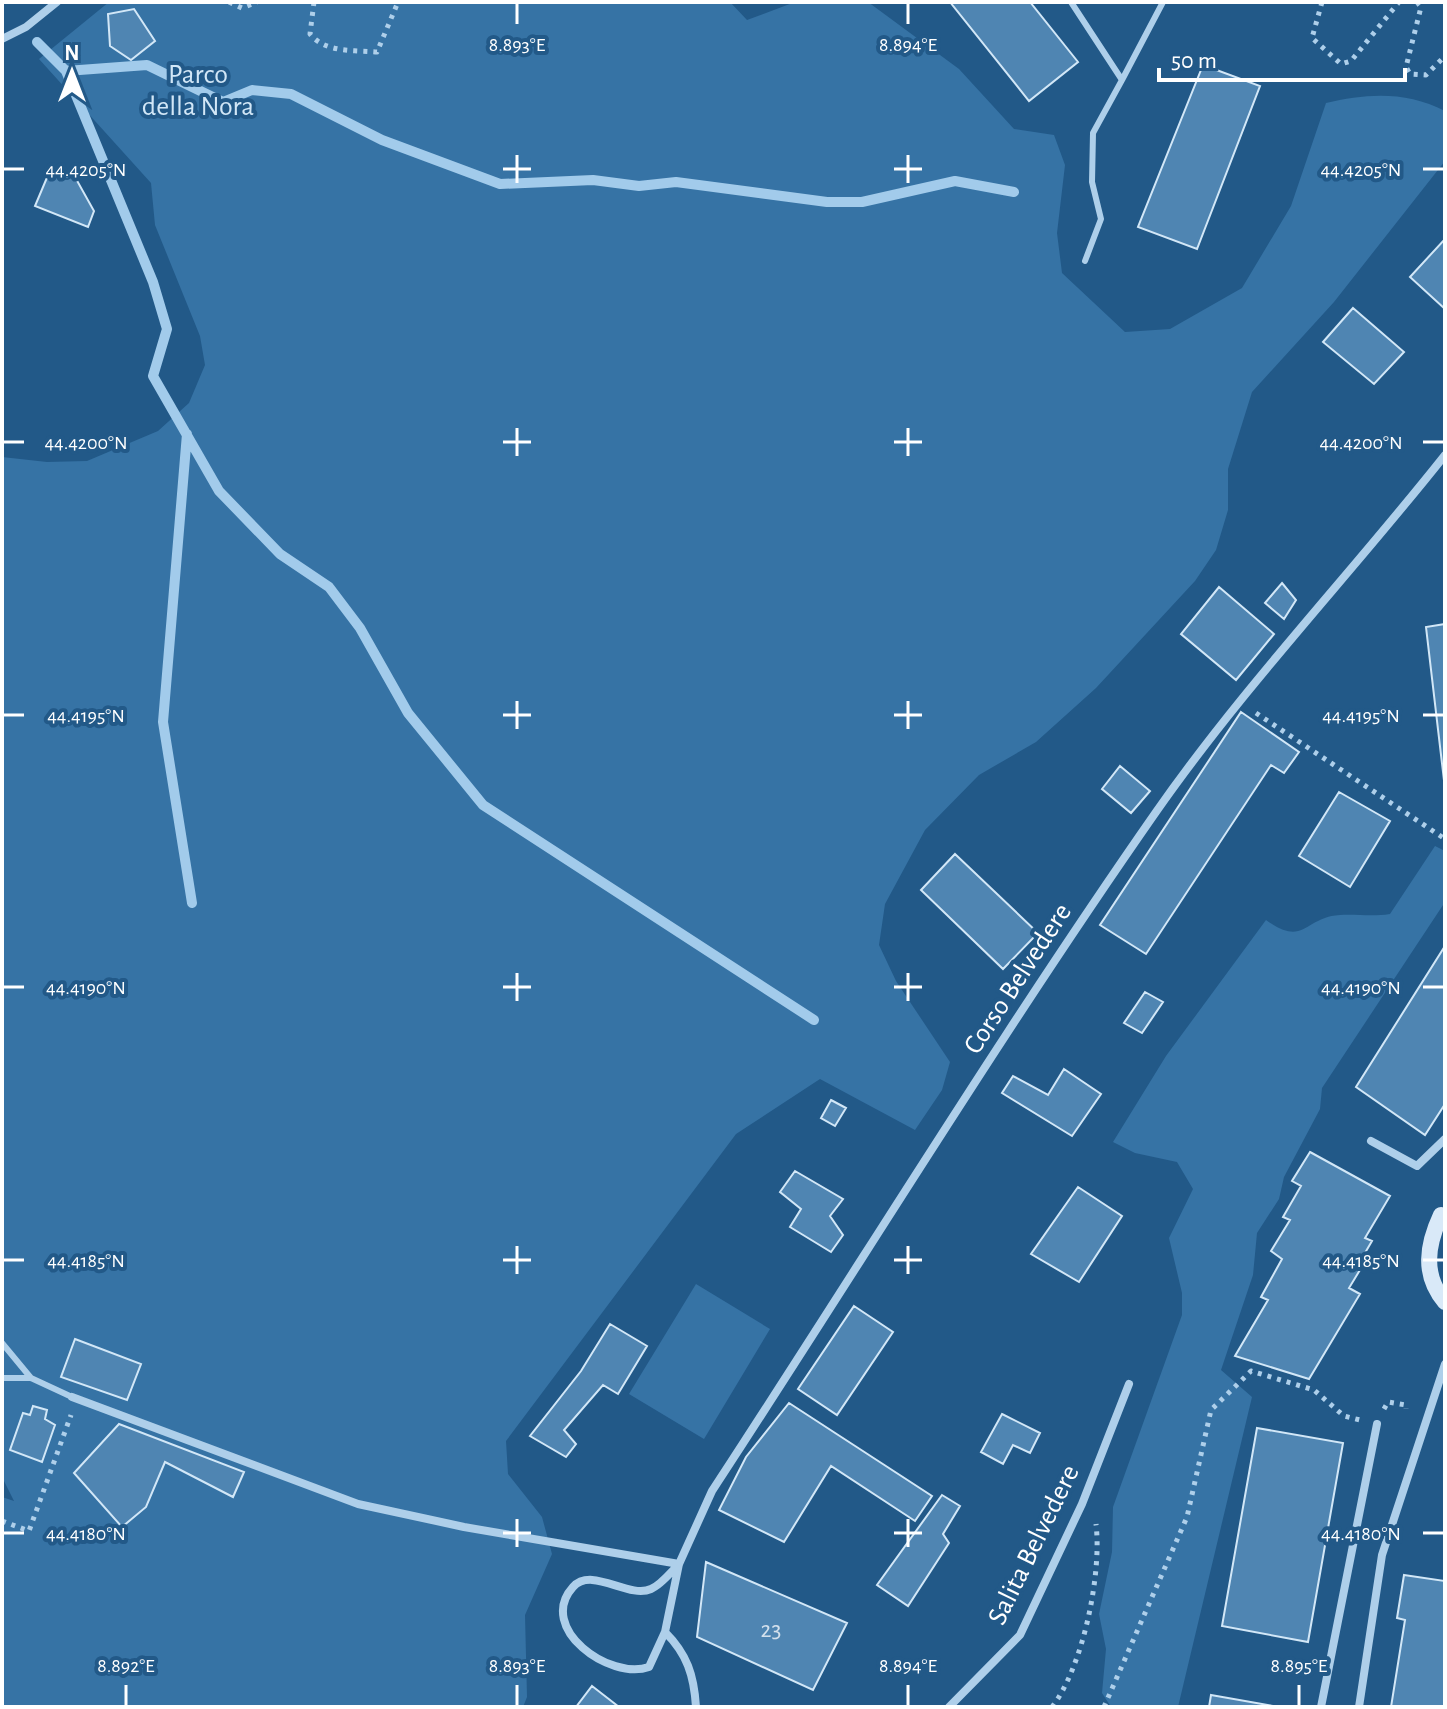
<svg xmlns="http://www.w3.org/2000/svg" width="1447" height="1709" font-family="'Alegreya Sans',sans-serif">
  <style>
    .green { fill: #3673a5 }
    .lines { fill: none; stroke-linecap: round; stroke-linejoin: round }
    .stream { stroke: #a2cbeb; stroke-width: 10 }
    .building { fill: #4f85b2; stroke: #d2e7f7; stroke-width: 2 }
    .path { stroke: #aecfea; stroke-width: 5; stroke-dasharray: 4 6; stroke-linecap: butt }
    .lane { stroke: #aecfea; stroke-width: 6 }
    .street { stroke: #aecfea; stroke-width: 8 }
    .secondary { stroke: #d9e9f8; stroke-width: 16 }
    .ticks { fill: none; stroke: #fff; stroke-width: 3 }
    .labels { text-anchor: middle; dominant-baseline: central; stroke-width: 8; stroke-linejoin: round; paint-order: stroke }
    .number-label { font-size: 24px; fill: #d3e0ec }
    .park-label { font-size: 28px; fill: #d2e7f7; stroke: #225988 }
    .street-label { font-size: 28px; fill: #fff; stroke: #225988 }
    .ticks-label { font-size: 20px; text-anchor: middle; fill: #fff; stroke: #225988; stroke-width: 8; stroke-linejoin: round; paint-order: stroke }
  </style>
  <rect width="100%" height="100%" fill="#225988"/>
  <path class="green" d="M109,2H730L747,20L795,2H868L959,69L1014,129L1054,135L1065,165L1057,233L1062,273L1125,332L1170,329L1242,288L1291,206L1326,103C1367,93 1407,91 1445,111V161L1334,302L1252,392L1228,469V510L1216,550L1195,581L1096,688L1036,742L979,775L925,830L885,904L879,945L896,981L950,1062L942,1090L915,1130L820,1079L736,1134L506,1441L508,1474L542,1517L552,1554L525,1615L527,1697L523,1707H2V1497L14,1501L2,1477V457L47,462L87,461L158,431L189,403L205,365L200,336L155,225L151,183L39,59Z
    M1435,846L1445,851V902L1322,1088L1320,1109L1284,1177L1279,1199L1257,1233L1253,1275L1221,1370L1252,1397L1178,1707H1111L1102,1693L1106,1649L1099,1614L1112,1552L1113,1507L1182,1315V1293L1169,1238L1193,1189L1177,1162L1135,1153L1113,1142L1166,1056L1266,920C1305,948 1304,917 1340,915C1357,914 1372,917 1390,914Z
    M696,1284L770,1329L704,1439L629,1394Z"/>
  <g class="lines">
    <path class="stream" d="M37,42L66,71L153,282L167,329L153,376L219,491L280,554L329,587L360,628L408,713L483,805L814,1020
      M66,71L147,65L223,102L252,90L291,94L382,140L500,184L593,180L639,186L676,182L827,202H862L955,181L1014,192
      M187,434L163,722L192,903"/>
  </g>
  <path class="building" d="M950,2H1030L1078,62L1029,101Z
    M134,9L155,41L131,60L110,46L108,14Z
    M1203,65L1260,86L1197,249L1138,227Z
    M51,168L75,177L94,211L88,227L35,206Z
    M1445,239V309L1410,277Z
    M1353,308L1404,352L1374,384L1323,342Z
    M1282,583L1296,600L1284,619L1265,603Z
    M1219,587L1274,634L1236,680L1181,634Z
    M1445,624V789L1426,627Z
    M1241,712L1299,752L1284,773L1271,765L1146,954L1100,925Z
    M1120,766L1150,791L1131,813L1102,789Z
    M1339,792L1390,821L1350,887L1299,856Z
    M955,854L1038,933L1003,969L921,890Z
    M1445,946V1104L1425,1135L1356,1087Z
    M1145,992L1163,1002L1142,1033L1124,1023Z
    M1064,1069L1101,1094L1072,1136L1002,1093L1013,1076L1048,1095Z
    M831,1100L846,1108L835,1126L821,1118Z
    M1310,1152L1390,1196L1365,1238L1372,1241L1362,1258L1366,1260L1349,1288L1360,1294L1309,1379L1235,1356L1268,1300L1261,1297L1282,1259L1271,1251L1290,1220L1283,1217L1301,1186L1292,1181Z
    M795,1171L843,1199L830,1216L843,1235L831,1252L790,1227L801,1209L780,1192Z
    M1078,1187L1122,1216L1079,1282L1031,1254Z
    M854,1306L893,1332L837,1415L798,1389Z
    M610,1324L647,1346L618,1394L603,1385L564,1430L576,1444L566,1457L530,1436L581,1371Z
    M75,1339L141,1364L127,1400L61,1377Z
    M789,1403L932,1496L915,1521L831,1466L784,1542L719,1510L746,1457Z
    M33,1406L47,1410L45,1419L55,1425L42,1462L10,1450L23,1413L30,1415Z
    M1002,1414L1040,1433L1030,1453L1013,1445L1003,1464L981,1452Z
    M119,1424L244,1472L233,1497L165,1462L146,1507L122,1527L74,1473Z
    M1257,1428L1343,1443L1308,1642L1222,1626Z
    M942,1495L960,1506L943,1534L949,1543L908,1606L877,1585Z
    M706,1562L847,1623L813,1690L697,1637Z
    M1404,1575L1445,1581V1707H1391L1405,1620L1397,1618Z
    M592,1686L619,1707H576Z
    M1211,1695L1279,1707H1209Z"/>
  <g class="lines">
    <path class="path" d="M229,2L242,8L257,2
      M314,2L310,34C325,53 354,50 377,52L398,2
      M1322,2L1312,38L1341,64L1351,61L1399,2
      M1417,2L1421,7L1406,67L1410,74L1426,75L1445,56
      M1256,713L1445,839
      M1384,1409L1388,1402L1406,1405V1409
      M2,1521L29,1531L71,1415
      M1052,1707C1083,1667 1102,1574 1096,1524
      M1104,1707L1187,1517L1211,1410L1251,1371L1314,1390L1344,1416L1360,1420"/>
    <path class="lane" d="M1071,2L1122,80L1093,133L1092,182L1101,219L1085,261
      M1122,80L1163,2
      M2,1343L31,1378
      M2,1378H31L72,1397"/>
    <path class="street" d="M2,39L26,27L57,2
      M1371,1141L1417,1166L1445,1139
      M72,1397L358,1504L464,1527L679,1564
      M665,1632L649,1667C610,1681 536,1628 573,1587C592,1566 628,1599 651,1589C661,1585 671,1572 679,1564
      M696,1707C694,1675 687,1654 665,1632L679,1564L712,1491C860,1265 1001,1034 1156,812C1244,686 1350,575 1445,455
      M949,1707L1020,1635L1082,1504L1129,1384
      M1321,1707L1377,1424
      M1359,1707L1382,1555L1445,1364"/>
    <path class="secondary" d="M1441,1215C1427,1245 1422,1275 1445,1302"/>
  </g>
  <path class="ticks" d="M517,4V24M908,4V24M517,155V183M908,155V183M4,169H24M503,169H531M894,169H922M1423,169H1443M517,428V456M908,428V456M4,442H24M503,442H531M894,442H922M1423,442H1443M517,701V729M908,701V729M4,715H24M503,715H531M894,715H922M1423,715H1443M517,973V1001M908,973V1001M4,987H24M503,987H531M894,987H922M1423,987H1443M517,1246V1274M908,1246V1274M4,1260H24M503,1260H531M894,1260H922M1423,1260H1443M517,1519V1547M908,1519V1547M4,1533H24M503,1533H531M894,1533H922M1423,1533H1443M126,1685V1705M517,1685V1705M908,1685V1705M1299,1685V1705"/>
  <g class="labels">
    <g class="number-label">
      <text x="771" y="1630">23</text>
    </g>
    <g class="park-label">
      <text x="198" y="75">Parco<tspan x="198" dy="32">della Nora</tspan></text>
    </g>
    <g class="street-label">
      <text transform="translate(1018 979) rotate(-57)">Corso Belvedere</text>
      <text transform="translate(1034 1545) rotate(-64)">Salita Belvedere</text>
    </g>
  </g>
  <g class="ticks-label">
    <text x="517" y="51">8.893°E</text>
    <text x="908" y="51">8.894°E</text>
    <text x="86" y="176">44.4205°N</text>
    <text x="1361" y="176">44.4205°N</text>
    <text x="86" y="449">44.4200°N</text>
    <text x="1361" y="449">44.4200°N</text>
    <text x="86" y="722">44.4195°N</text>
    <text x="1361" y="722">44.4195°N</text>
    <text x="86" y="994">44.4190°N</text>
    <text x="1361" y="994">44.4190°N</text>
    <text x="86" y="1267">44.4185°N</text>
    <text x="1361" y="1267">44.4185°N</text>
    <text x="86" y="1540">44.4180°N</text>
    <text x="1361" y="1540">44.4180°N</text>
    <text x="126" y="1672">8.892°E</text>
    <text x="517" y="1672">8.893°E</text>
    <text x="908" y="1672">8.894°E</text>
    <text x="1299" y="1672">8.895°E</text>
  </g>
  <rect width="1447" height="1709" fill="none" stroke="#ffffff" stroke-width="8"/>
  <g transform="translate(72 72)" stroke="#225988" stroke-width="6" paint-order="stroke">
  <path d="M0-6L14 30L0 20L-14 30Z" fill="#ffffff"/>
  <text y="-12" font-size="22" font-weight="bold" text-anchor="middle" fill="#ffffff">N</text>
  </g>
  <path d="M1159 68v12h246v-12" fill="none" stroke="#ffffff" stroke-width="4"/>
  <text x="1171" y="68" font-size="24" fill="#ffffff" stroke="#225988" stroke-width="6" paint-order="stroke">50 m</text>
</svg>
